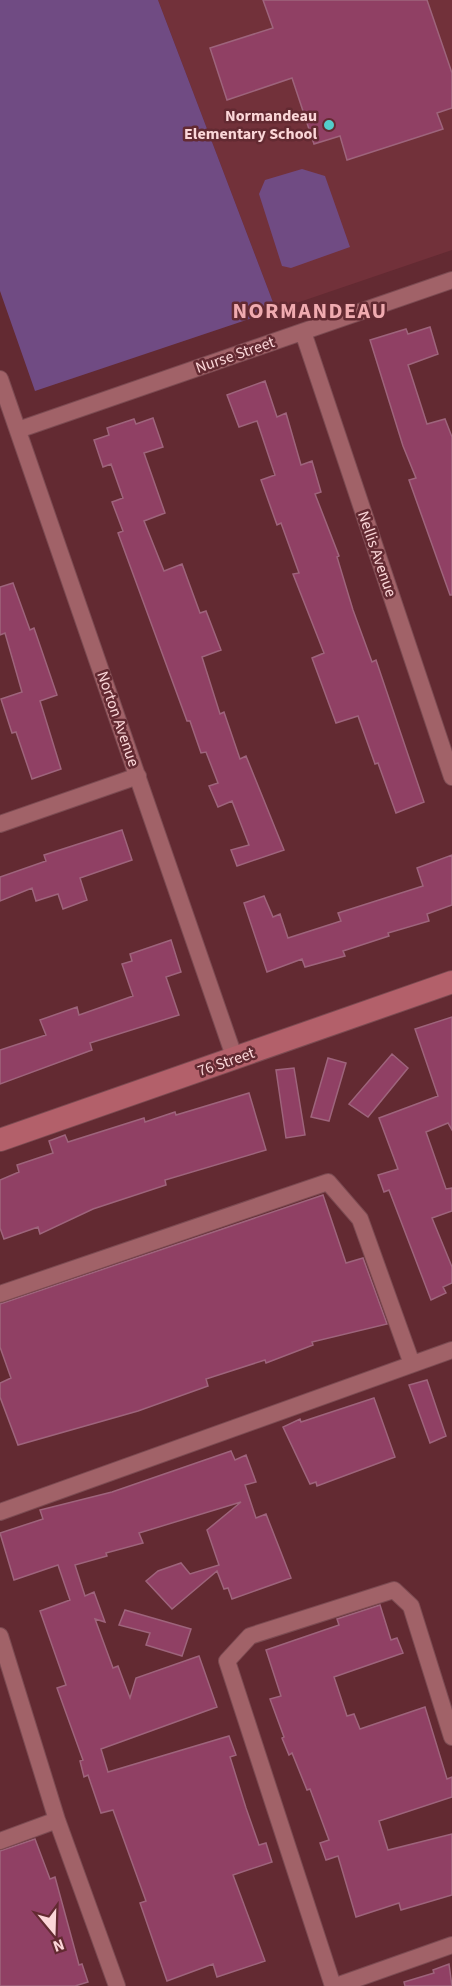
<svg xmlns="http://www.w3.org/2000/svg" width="452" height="1986" font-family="'Source Sans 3',sans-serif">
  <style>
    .built { fill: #72313a }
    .green { fill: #704b83 }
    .building { fill: #904064; stroke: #9e647c; stroke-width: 1.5 }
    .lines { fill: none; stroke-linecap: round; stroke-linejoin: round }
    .street-casing { stroke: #7c4b52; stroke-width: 18 }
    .secondary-casing { stroke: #7c4b52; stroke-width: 24 }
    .street { stroke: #a16268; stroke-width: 16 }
    .secondary { stroke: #b3606a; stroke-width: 22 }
    .poi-dot { fill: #53cdcb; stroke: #632a32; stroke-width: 2 }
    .labels { text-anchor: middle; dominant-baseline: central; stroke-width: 5; stroke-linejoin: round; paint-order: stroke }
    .poi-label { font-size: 16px; font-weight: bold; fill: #fbd6d8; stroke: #632a32; text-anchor: end }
    .street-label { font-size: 16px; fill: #fbd6d8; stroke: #632a32 }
    .district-label { font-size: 22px; font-weight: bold; letter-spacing: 1.5px; fill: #f0abb0; stroke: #632a32 }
  </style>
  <rect width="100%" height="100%" fill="#632a32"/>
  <path class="built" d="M158,0H452V250L276,310Z"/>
  <path class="green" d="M0,0H158L276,310L35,391L0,291Z
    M302,169L325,176L350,247L291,268L282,266L259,194L265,180Z"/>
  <path class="building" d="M263,0H427L452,73V108L437,113L443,129L347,160L340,136L314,144L292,78L227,100L210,48L273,28Z
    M430,327L438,354L408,365L427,424L445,419L452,437V595H450L409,480L416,478L403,446L370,340L406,329L408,334Z
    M265,381L277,417L286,413L301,465L312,461L321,492L315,494L339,556L337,557L353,610L372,662L376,660L424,802L396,813L378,763L375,764L358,716L336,723L312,658L324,653L293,574L299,573L281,523L277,525L261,480L275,475L257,421L239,427L227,395Z
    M153,418L163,447L144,453L165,513L144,521L164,571L182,564L200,613L206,611L221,650L202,657L220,714L224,712L240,759L246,756L284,850L237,866L231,850L249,845L232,801L218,807L209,786L218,783L206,752L201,753L190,721H187L118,533L123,531L112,502L123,498L111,464L103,467L94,440L109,435L107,428L134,419L136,424Z
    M13,583L30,630L34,628L57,695L40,701L61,769L32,779L16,732L12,733L1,699L22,692L5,633L0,635V587Z
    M122,830L132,860L80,878L87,900L63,909L58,894L36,901L32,888L0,901V877L46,861L44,855Z
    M452,855V905L427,914L429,921L388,933L389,936L343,951L345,956L305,967L302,959L267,972L244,903L264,896L273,917L280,914L288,938L341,921L338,913L423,886L417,868Z
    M171,940L181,972L166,977L179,1015L90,1043L92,1050L0,1084V1050L46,1035L40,1020L77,1007L79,1015L133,996L122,964L132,961L130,954Z
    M452,1017V1130L448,1123L426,1132L446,1189L452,1188V1211L432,1218L452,1267V1283L443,1287L446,1293L431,1300L389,1190L384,1192L378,1175L398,1169L379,1118L438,1096L415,1029Z
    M392,1054L408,1068L368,1117L349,1104Z
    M328,1058L346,1063L329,1121L311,1117Z
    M294,1068L305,1135L286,1138L276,1070Z
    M249,1093L266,1150L165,1180L166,1185L93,1209L40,1234L38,1227L4,1239L0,1228V1180L19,1172L17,1165L53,1153L49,1141L65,1135L68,1142L144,1118L145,1122L175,1112L176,1115Z
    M323,1195L346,1263L363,1258L387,1324L312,1342L313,1345L266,1363L265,1360L206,1379L208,1386L138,1411L18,1445L0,1397V1383L11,1378L0,1347V1304Z
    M427,1380L446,1436L430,1443L409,1385Z
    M374,1398L395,1457L317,1486L316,1482L310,1484L283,1427L300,1419L301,1422Z
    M231,1451L235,1460L246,1455L256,1482L245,1485L256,1518L266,1514L291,1578L232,1599L228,1588L224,1589L217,1571L172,1609L146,1581L158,1571L181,1563L190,1574L219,1565L207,1530L241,1502L139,1533L143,1543L106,1553L107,1556L75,1565L85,1596L94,1592L105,1622L95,1619L113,1668L118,1666L130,1698L136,1678L199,1656L217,1707L101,1749L108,1772L229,1736L236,1755L230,1757L246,1808L259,1845L266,1843L272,1862L233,1875L265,1961L217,1977L213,1964L167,1981L140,1903L146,1901L113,1810L101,1813L88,1775L84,1777L80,1761L83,1760L57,1688L66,1685L40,1611L70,1600L58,1565L14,1580L0,1533L43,1519L40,1510L112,1492Z
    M380,1605L391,1640L397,1638L403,1653L334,1677L347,1716L354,1714L360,1729L425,1707L447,1779L452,1777V1797L379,1821L388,1850L452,1834V1895L401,1910L399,1903L356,1917L338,1856L326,1860L320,1843L329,1840L310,1789L307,1790L292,1753L289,1755L282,1738L284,1737L270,1699L281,1696L266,1650L339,1625L337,1619Z
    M125,1610L191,1629L182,1656L146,1645L150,1633L119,1625Z
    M35,1839L50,1879L55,1877L79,1965L82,1964L88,1982L75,1986H0V1851Z
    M449,1964L452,1986H405L404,1982L434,1973L433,1970Z"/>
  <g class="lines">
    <g class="street-casing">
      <path id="street" d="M303,332L452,777
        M0,379L235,1059
        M18,430L452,280
        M0,824L138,776
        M0,1294L328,1182L360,1219L412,1364
        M0,1512L452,1350
        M0,1636L57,1820L117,1986
        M0,1841L57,1820
        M333,1986L227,1661L250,1636L394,1590L411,1606L452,1737
        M336,1986L452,1945"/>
    </g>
    <g class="secondary-casing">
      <path id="secondary" d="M0,1140L452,982"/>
    </g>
    <use href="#street" class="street"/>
    <use href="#secondary" class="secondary"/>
  </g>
  <circle class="poi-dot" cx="329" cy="125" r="6"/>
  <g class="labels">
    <g class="poi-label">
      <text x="317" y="116">Normandeau<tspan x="317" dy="18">Elementary School</tspan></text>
    </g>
    <g class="street-label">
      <text transform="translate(235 355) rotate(-19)">Nurse Street</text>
      <text transform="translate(377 554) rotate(71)">Nellis Avenue</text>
      <text transform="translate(118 719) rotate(71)">Norton Avenue</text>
      <text transform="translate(226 1062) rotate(-19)">76 Street</text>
    </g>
    <g class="district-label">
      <text x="310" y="311">NORMANDEAU</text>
    </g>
  </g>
  <g transform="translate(54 1932) rotate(161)" stroke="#632a32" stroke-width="4.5" paint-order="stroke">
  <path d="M0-4.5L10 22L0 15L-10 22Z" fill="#fbd6d8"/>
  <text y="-9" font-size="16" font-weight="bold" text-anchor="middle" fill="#fbd6d8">N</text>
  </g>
</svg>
